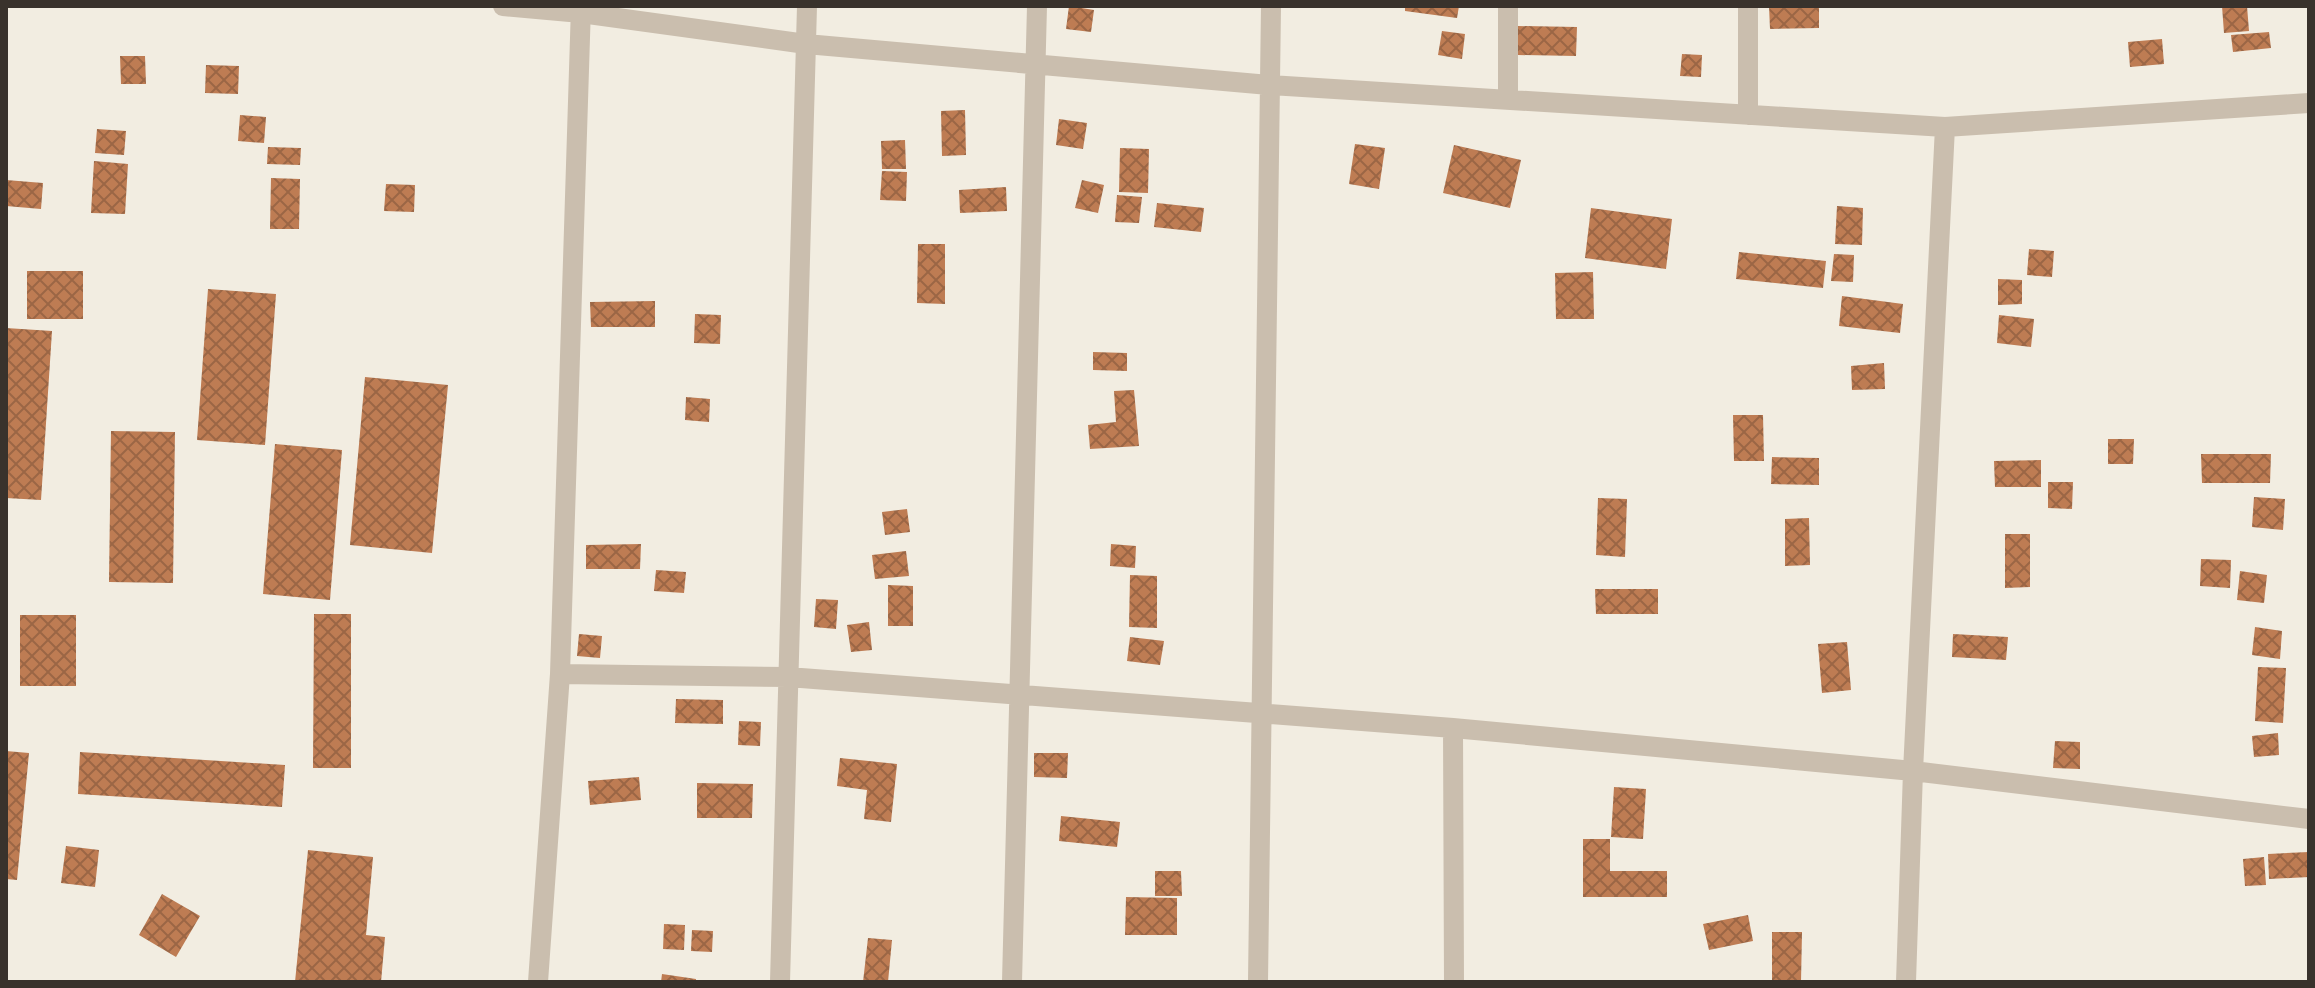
<svg xmlns="http://www.w3.org/2000/svg" width="2315" height="988" font-family="'PT Sans',sans-serif">
  <style>
    .building { fill: url(#building-cross-hatch) }
    .lines { fill: none; stroke-linecap: round; stroke-linejoin: round }
    .street { stroke: #cabeae; stroke-width: 20 }
  </style>
  <defs>
    <pattern id="building-cross-hatch" width="8" height="8" patternUnits="userSpaceOnUse" patternTransform="scale(2)"><rect width="8" height="8" fill="#be7c53"/><path d="M0 0l8 8M0 8l8-8" fill="none" stroke="#9b6645"/></pattern>
  </defs>
  <rect width="100%" height="100%" fill="#f2ede1"/>
  <path class="building" d="M1069,6L1094,10L1091,32L1066,29Z
    M1405,6H1459L1457,18L1405,11Z
    M1769,6H1819V28L1770,29Z
    M2222,6H2247L2249,31L2224,33Z
    M1518,26L1577,27L1576,56L1518,55Z
    M1442,31L1465,34L1462,59L1438,55Z
    M2269,32L2271,48L2233,52L2231,35Z
    M2162,39L2164,64L2130,67L2128,42Z
    M1682,54L1702,55L1701,77L1680,76Z
    M120,56H145L146,84H121Z
    M206,65L239,66L238,94L205,93Z
    M965,110L966,155L942,156L941,111Z
    M240,115L266,117L264,143L238,141Z
    M1059,119L1087,123L1083,149L1056,145Z
    M97,129L126,131L124,155L95,153Z
    M905,140L906,169H882L881,141Z
    M1355,144L1385,148L1379,189L1349,184Z
    M1454,145L1521,160L1510,208L1443,193Z
    M268,147L301,148L300,165L267,164Z
    M1120,148L1149,149L1148,193L1119,192Z
    M94,161L128,164L125,214L91,213Z
    M882,171L907,172L906,201L880,200Z
    M271,178L300,179L299,229H270Z
    M6,180L43,183L41,209L6,206Z
    M1082,180L1104,185L1098,213L1075,208Z
    M386,184L415,185L414,212L384,211Z
    M1006,187L1007,211L960,213L959,190Z
    M1117,195L1142,197L1139,223L1115,222Z
    M1157,203L1204,208L1201,232L1154,227Z
    M1837,206L1863,208L1862,245L1835,244Z
    M1591,208L1672,219L1666,269L1585,258Z
    M918,244H945V304L917,303Z
    M2029,249L2054,251L2052,277L2027,275Z
    M1739,252L1826,261L1823,288L1736,279Z
    M1834,254L1854,255L1853,282L1831,281Z
    M27,271H83V319H27Z
    M1593,272L1594,319H1556L1555,273Z
    M1998,279L2022,280V304L1998,305Z
    M208,289L276,294L265,445L197,440Z
    M1842,296L1903,304L1900,333L1839,326Z
    M655,301V327H591L590,302Z
    M695,314L721,315L720,344L694,343Z
    M1999,315L2034,319L2031,347L1997,343Z
    M6,328L52,331L41,500L6,498Z
    M1093,352L1127,353V371L1093,370Z
    M1884,363L1885,389L1852,390L1851,366Z
    M365,377L448,385L432,553L350,545Z
    M1134,390L1139,446L1090,449L1088,425L1116,422L1114,391Z
    M686,397L710,399L709,422L685,420Z
    M1733,415H1763L1764,461H1734Z
    M111,431L175,432L173,583L109,582Z
    M2108,439H2134L2133,464H2108Z
    M275,444L342,450L330,600L263,594Z
    M2201,454H2271L2270,483H2202Z
    M1772,457L1819,458V485L1771,484Z
    M2041,460V487H1995L1994,461Z
    M2048,482H2073L2072,509L2048,508Z
    M2254,497L2285,499L2283,530L2252,527Z
    M1598,498L1627,499L1625,557L1596,555Z
    M907,509L910,532L885,535L882,512Z
    M1809,518L1810,565L1785,566V519Z
    M2005,534H2030V587L2005,588Z
    M641,544L640,569H586V545Z
    M1111,544L1136,546L1135,568L1110,566Z
    M906,551L909,576L875,579L872,555Z
    M2201,559L2231,560L2230,588L2200,586Z
    M656,570L686,572L684,593L654,591Z
    M2240,571L2267,575L2264,603L2237,600Z
    M1130,575L1157,576V628L1129,627Z
    M888,585L913,586V626H888Z
    M1595,589H1658V614H1596Z
    M816,599L838,600L836,629L814,627Z
    M314,614H351V768H313Z
    M20,615H76V686H20Z
    M869,622L872,650L851,652L847,625Z
    M2255,627L2282,631L2280,659L2252,655Z
    M579,634L602,636L600,658L577,656Z
    M1953,634L2008,637L2006,660L1952,657Z
    M1130,637L1164,641L1160,665L1127,661Z
    M1847,642L1851,690L1822,693L1818,644Z
    M2258,667L2286,668L2283,723L2255,721Z
    M676,699L723,700V724L675,723Z
    M739,721L761,722L760,746L738,745Z
    M2278,733L2279,755L2254,757L2252,736Z
    M2055,741L2080,742V769L2053,768Z
    M6,751L29,753L17,880L6,879Z
    M80,752L285,765L282,807L78,794Z
    M1034,753H1068L1067,778L1034,777Z
    M840,758L897,764L891,822L864,819L867,790L837,786Z
    M639,777L641,800L590,805L588,781Z
    M697,783L753,784L752,818H697Z
    M1614,787L1646,789L1643,839L1611,837Z
    M1061,816L1120,822L1117,847L1059,841Z
    M1583,839H1610V871H1667V897H1583Z
    M66,846L99,850L95,887L61,883Z
    M308,850L373,857L366,935L385,937L381,982H295Z
    M2309,852V877L2269,879L2268,854Z
    M2264,857L2266,885L2245,886L2243,859Z
    M1155,871H1181L1182,896H1155Z
    M162,894L200,916L176,957L139,935Z
    M1126,897L1177,898V935H1125Z
    M1748,915L1753,941L1709,950L1703,924Z
    M664,924L685,925L684,950L663,949Z
    M692,930L713,931L712,952L691,951Z
    M1772,932H1802L1801,982H1772Z
    M868,938L892,940L888,982H863Z
    M662,974L696,979V982H661Z"/>
  <g class="lines">
    <path class="street" d="M503,6L581,13L806,44L1269,85L1945,127L2309,103
      M1508,99V6
      M1748,115V6
      M560,674L788,677L1453,728L1913,771L2309,819
      M1453,728L1454,982
      M538,982L560,674L581,6
      M780,982L807,6
      M1012,982L1037,6
      M1258,982L1271,6
      M1906,982L1913,771L1945,127"/>
  </g>
  <rect width="2315" height="988" fill="none" stroke="#39322c" stroke-width="16"/>
</svg>
